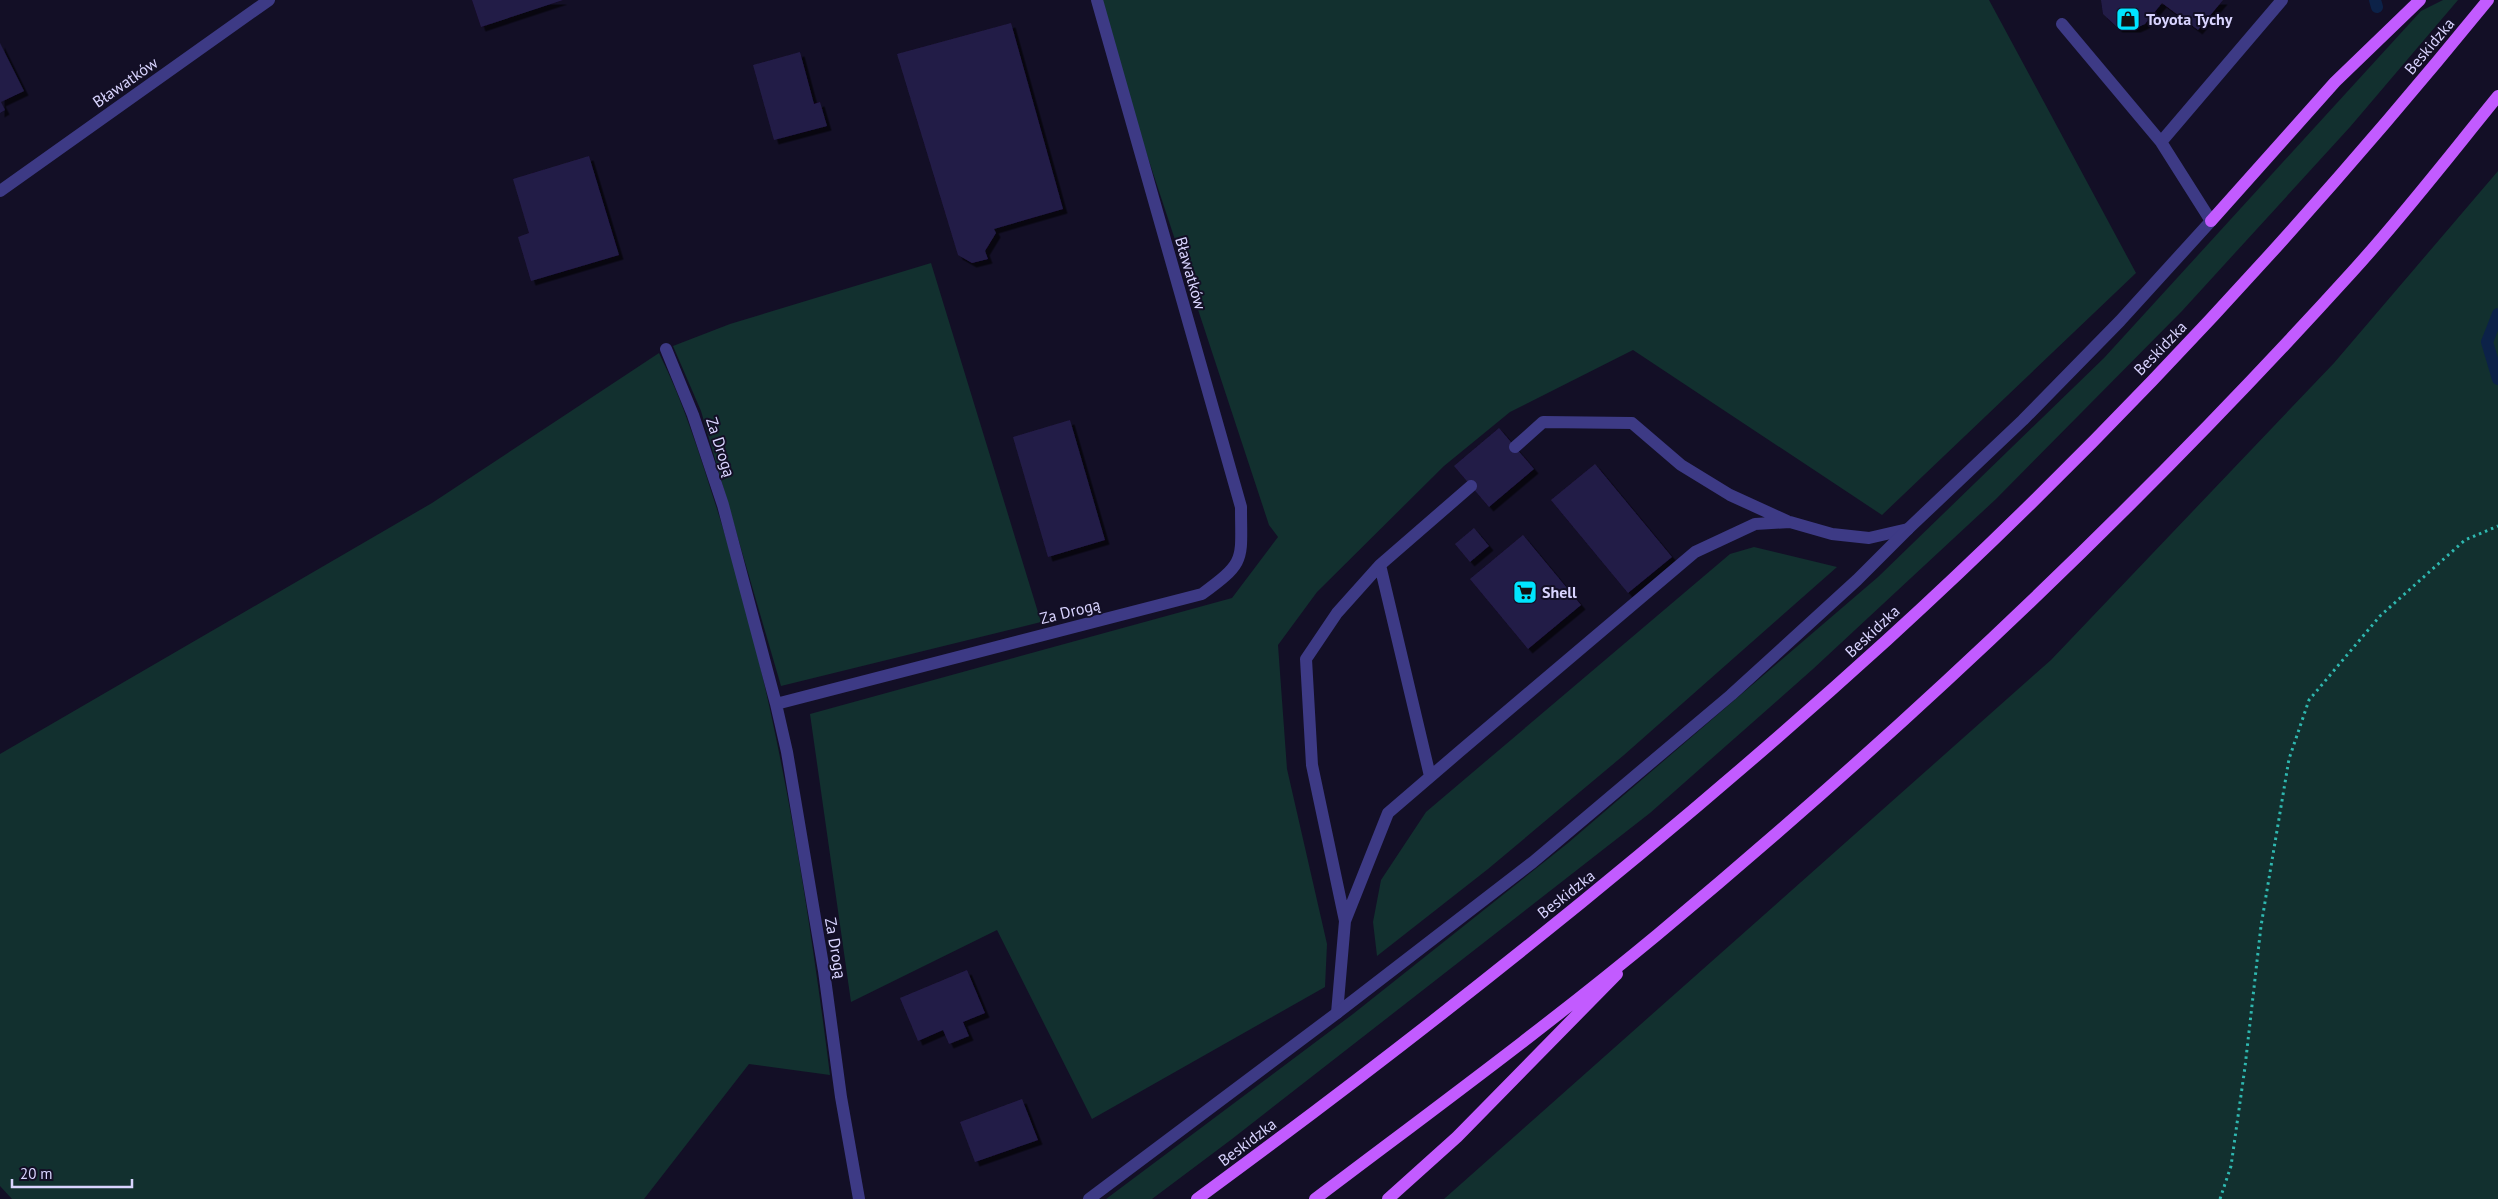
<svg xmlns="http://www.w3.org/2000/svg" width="2498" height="1199" font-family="'PT Sans',sans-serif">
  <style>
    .green { fill: #12302f }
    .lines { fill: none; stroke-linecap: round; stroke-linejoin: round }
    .stream { stroke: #0c2248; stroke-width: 12 }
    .building { fill: #241b47; filter: url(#shadow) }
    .path { stroke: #2fb8b0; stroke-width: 3; stroke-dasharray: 2.5 4; stroke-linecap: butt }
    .service { stroke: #3d3a85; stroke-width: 12 }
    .minor { stroke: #3d3a85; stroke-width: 12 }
    .primary { stroke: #c25bff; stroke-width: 12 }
    .labels { text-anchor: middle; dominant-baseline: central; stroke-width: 4; stroke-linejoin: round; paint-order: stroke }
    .poi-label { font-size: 16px; font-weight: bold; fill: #d9d4ff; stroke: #130f26; text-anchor: start }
    .street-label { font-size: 16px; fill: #d9d4ff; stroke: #130f26 }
  </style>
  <defs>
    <filter id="shadow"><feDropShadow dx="4.5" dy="4.5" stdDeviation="0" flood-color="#0009"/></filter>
  </defs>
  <rect width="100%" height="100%" fill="#130f26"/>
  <path class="green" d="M1096,0H1989L2136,273L1882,515L1633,350L1510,412L1444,466L1317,592L1278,645L1287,769L1327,944L1325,987L1092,1119L997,930L851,1002L810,714L1232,598L1278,537L1269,525Z
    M2443,0H2458L2350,127L2182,311L1996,499L1813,669L1650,813L1232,1139L1152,1199H1106L1353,1014L1568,843L1878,577L2104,358L2421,11Z
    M2498,171V1199H1444L2051,660L2334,363Z
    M931,263L1041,622L781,686L701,411L673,346L730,324Z
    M659,353C684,403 700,456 717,509C775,692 806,885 830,1075L749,1064L644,1199H12L0,1186V754L432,503Z
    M1754,547L1837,567L1624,755L1488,869L1377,956L1373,922L1381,880L1426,812L1730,554Z"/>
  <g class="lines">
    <path class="stream" d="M2375,0L2377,7
      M2498,314L2487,342L2498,379"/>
  </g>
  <path class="building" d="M472,0H563L481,27Z
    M2101,0H2223L2198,30L2162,3L2145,24L2136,28H2118L2103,14Z
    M1011,23L1063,209L994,229L996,233L985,251L988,259L972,263L958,255L897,54Z
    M0,43L24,91L1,102L5,110L0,113Z
    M800,52L814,104L820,102L827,126L774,140L753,65Z
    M589,156L619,255L531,281L518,237L529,233L513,179Z
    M1070,420L1105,540L1048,557L1013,437Z
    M1499,428L1534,469L1489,507L1454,466Z
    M1595,464L1672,557L1628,593L1551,500Z
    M1474,528L1489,546L1470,562L1455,544Z
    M1523,535L1581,605L1528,649L1470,579Z
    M967,970L985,1013L963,1022L969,1036L949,1044L943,1030L918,1041L900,998Z
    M1022,1099L1038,1140L975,1162L960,1122Z"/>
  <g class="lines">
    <path class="path" d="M2220,1199L2231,1166L2245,1067L2261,926L2289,759L2309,700L2380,616L2465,540L2498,526"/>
    <path class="service" d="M2062,24L2161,142
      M2211,221L2161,142L2282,0
      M1515,447L1543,422L1632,423L1681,465L1730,495L1787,521
      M1380,565L1430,776
      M1345,921L1312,765L1306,659L1337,613L1380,565L1471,486
      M1337,1013L1345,921L1388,813L1459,752L1695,552L1755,524L1790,522L1832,534L1869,538L1908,529"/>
    <path class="minor" d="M0,191L269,0
      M666,349L693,415L723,505L776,704L787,752L824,971L841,1097L859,1199
      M776,704L1202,594C1247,561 1241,561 1241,507L1097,0
      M1089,1199L1337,1013L1533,862L1731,695L1857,580L1908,529L2023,420L2120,321L2211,221"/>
    <path class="primary" d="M2211,221L2335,82L2420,0
      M1197,1199C1436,1024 1668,839 1887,640C2103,443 2303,227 2488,0
      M1315,1199C1430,1112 1546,1027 1657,935C1903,730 2137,509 2352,272C2403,216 2450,155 2498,96
      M1388,1199L1457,1137L1617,974"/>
  </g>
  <defs>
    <g id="shop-square" transform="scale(1.25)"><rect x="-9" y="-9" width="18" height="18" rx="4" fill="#00e5ff" stroke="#130f26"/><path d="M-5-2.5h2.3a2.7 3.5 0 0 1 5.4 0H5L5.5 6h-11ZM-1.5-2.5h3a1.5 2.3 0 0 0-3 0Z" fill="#111"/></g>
    <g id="supermarket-square" transform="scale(1.25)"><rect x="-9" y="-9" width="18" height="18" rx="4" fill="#00e5ff" stroke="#130f26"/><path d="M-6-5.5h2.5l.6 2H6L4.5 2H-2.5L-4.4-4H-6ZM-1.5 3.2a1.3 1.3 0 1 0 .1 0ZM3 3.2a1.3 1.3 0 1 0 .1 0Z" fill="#111"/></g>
  </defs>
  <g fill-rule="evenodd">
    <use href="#shop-square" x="2128" y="19"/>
    <use href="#supermarket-square" x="1525" y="592"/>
  </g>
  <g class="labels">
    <g class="poi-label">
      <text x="2146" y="19">Toyota Tychy</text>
      <text x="1542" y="592">Shell</text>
    </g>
    <g class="street-label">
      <text transform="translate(2429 46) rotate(-50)">Beskidzka</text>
      <text transform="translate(125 82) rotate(-35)">Bławatków</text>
      <text transform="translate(1191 273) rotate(74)">Bławatków</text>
      <text transform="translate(2160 348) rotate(-46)">Beskidzka</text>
      <text transform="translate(721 447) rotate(72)">Za Drogą</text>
      <text transform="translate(1070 611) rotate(-14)">Za Drogą</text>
      <text transform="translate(1872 631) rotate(-43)">Beskidzka</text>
      <text transform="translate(1566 894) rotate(-38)">Beskidzka</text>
      <text transform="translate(836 948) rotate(80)">Za Drogą</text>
      <text transform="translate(1247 1142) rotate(-37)">Beskidzka</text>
    </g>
  </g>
  <path d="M12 1179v8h120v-8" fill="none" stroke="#d9d4ff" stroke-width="2.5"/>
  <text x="20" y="1179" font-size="15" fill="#d9d4ff" stroke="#130f26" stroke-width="4" paint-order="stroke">20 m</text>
</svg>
